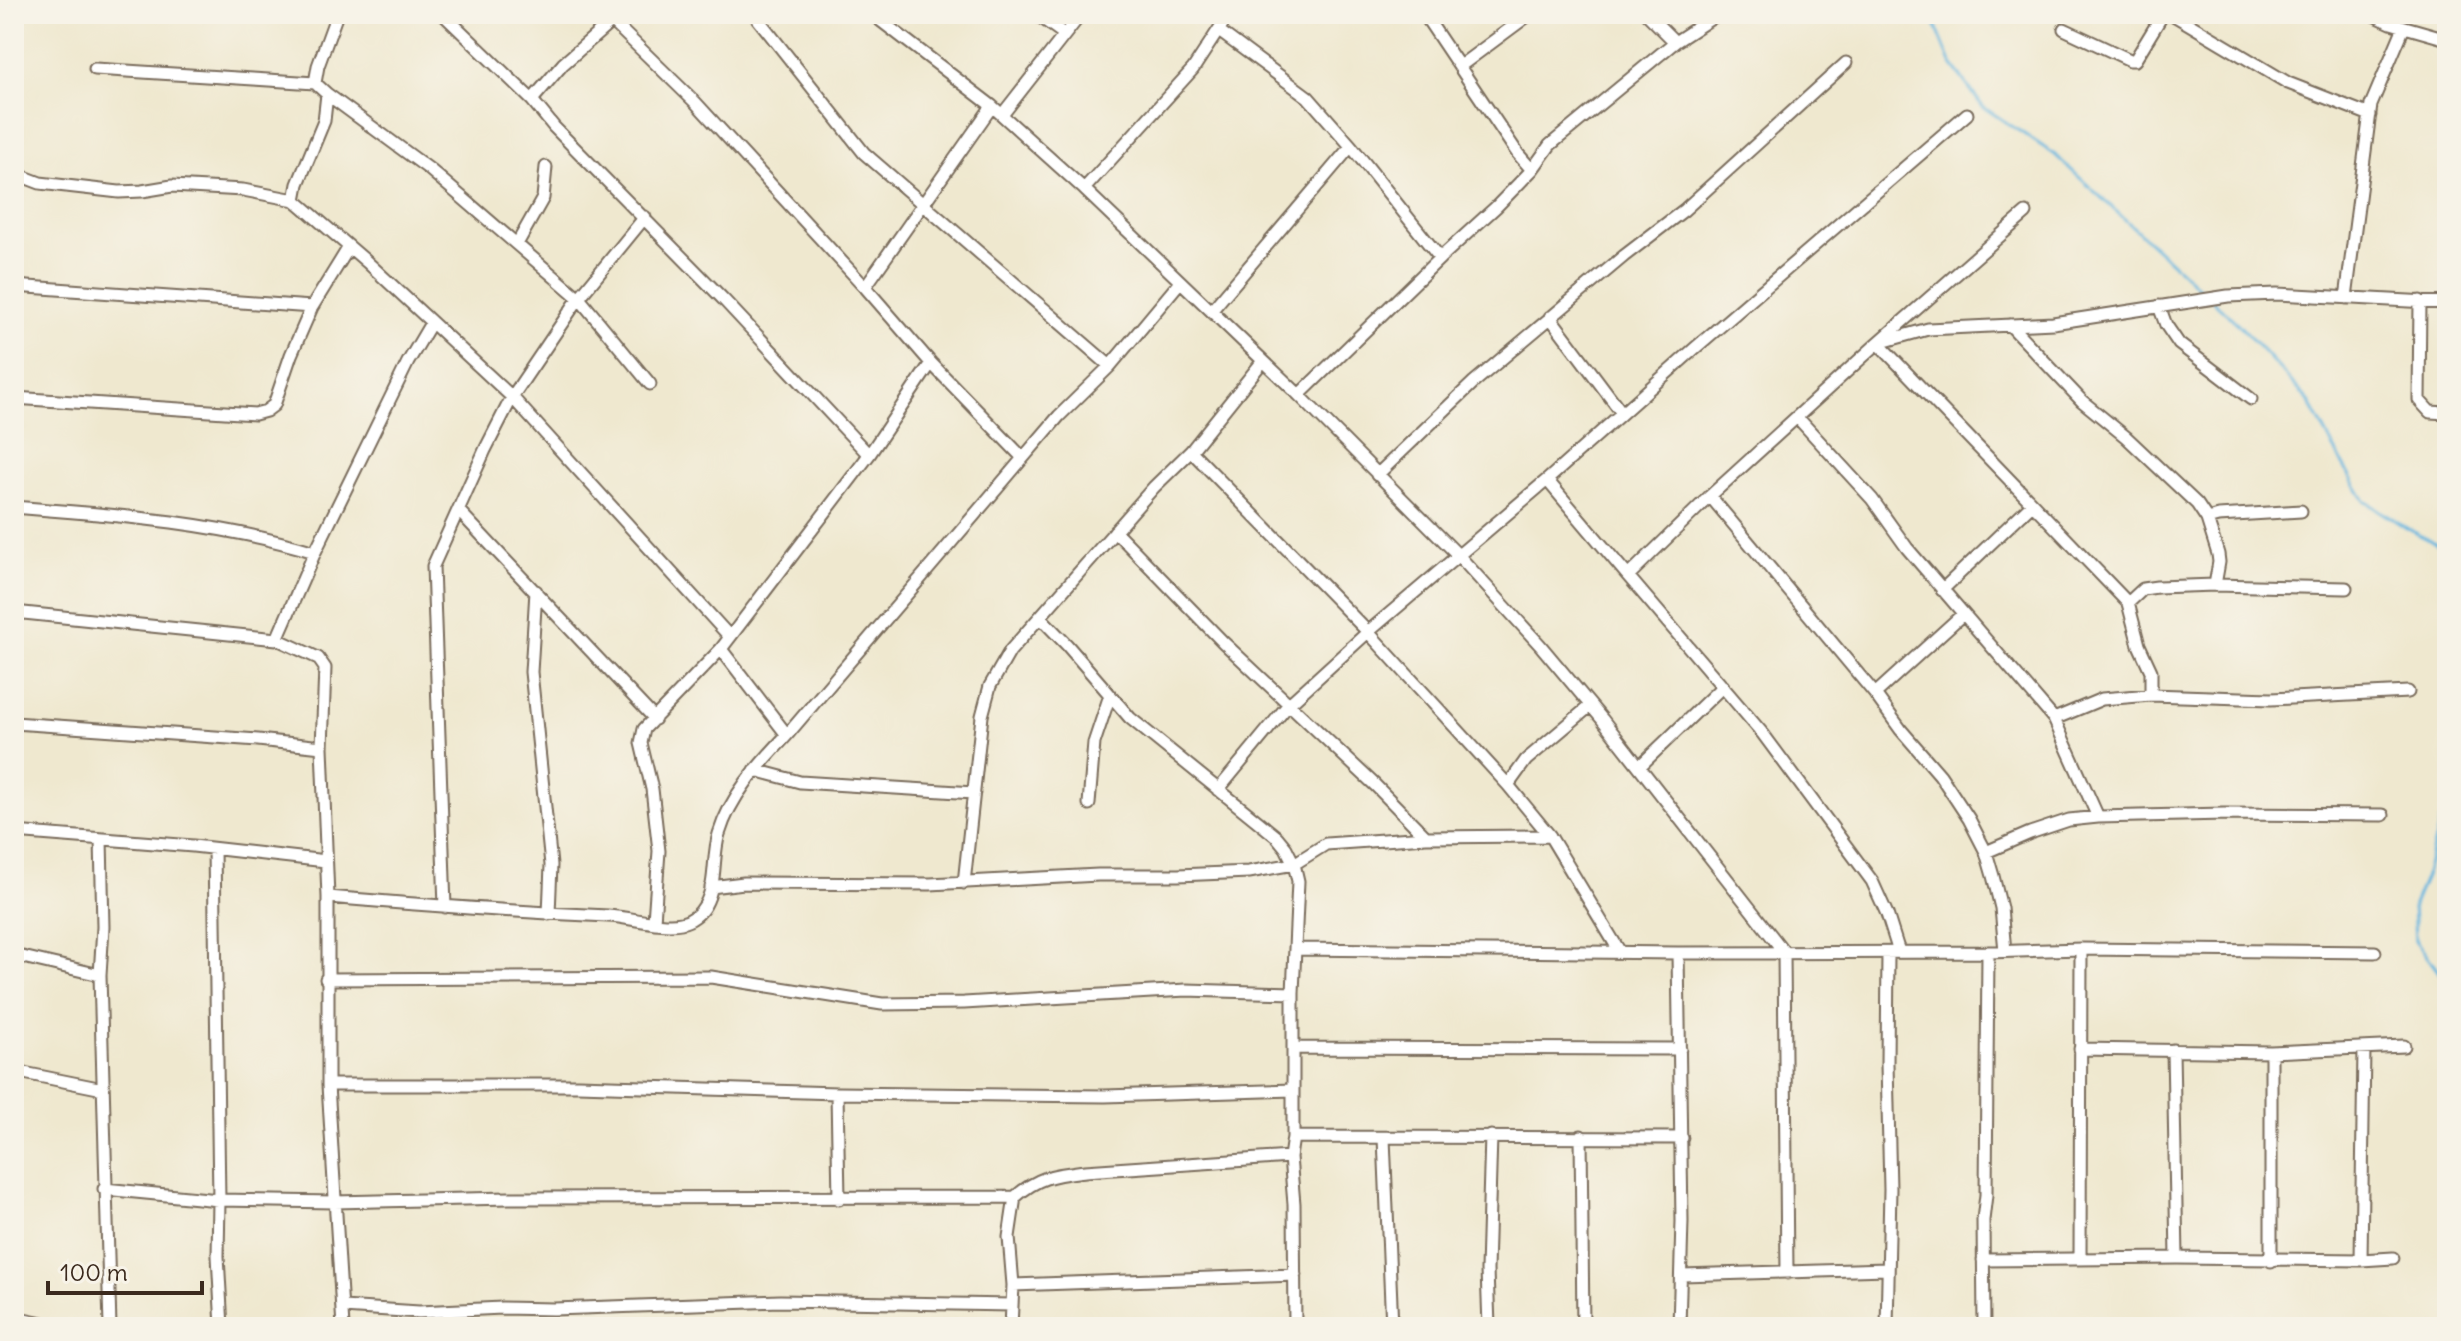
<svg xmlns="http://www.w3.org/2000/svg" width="2461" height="1341" font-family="Delius,sans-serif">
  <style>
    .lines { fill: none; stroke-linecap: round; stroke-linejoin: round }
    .stream { stroke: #64b5df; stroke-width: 3 }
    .street-casing { stroke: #7a6c5c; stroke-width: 15 }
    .street { stroke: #fff; stroke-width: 11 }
  </style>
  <rect width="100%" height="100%" fill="#f7f3e8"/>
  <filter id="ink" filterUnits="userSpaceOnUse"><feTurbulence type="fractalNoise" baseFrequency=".0125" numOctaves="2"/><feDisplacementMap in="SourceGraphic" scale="16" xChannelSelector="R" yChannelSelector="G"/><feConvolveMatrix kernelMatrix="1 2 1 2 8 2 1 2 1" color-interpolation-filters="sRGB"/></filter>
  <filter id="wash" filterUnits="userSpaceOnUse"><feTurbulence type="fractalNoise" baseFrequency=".006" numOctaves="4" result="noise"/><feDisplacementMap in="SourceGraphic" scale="32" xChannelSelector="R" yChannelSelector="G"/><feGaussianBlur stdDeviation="1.8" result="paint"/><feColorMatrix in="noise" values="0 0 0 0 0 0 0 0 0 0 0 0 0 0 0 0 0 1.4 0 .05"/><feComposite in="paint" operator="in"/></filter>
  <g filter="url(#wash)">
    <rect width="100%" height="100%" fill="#efe8cf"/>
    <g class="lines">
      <path class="stream" d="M1931,14L1951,63L1983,107L2054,154L2208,296
        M2213,301L2237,323L2308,400L2346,470L2365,501L2408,529L2447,549
        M2447,797L2426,874L2413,905L2415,940L2447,983"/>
    </g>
  </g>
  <g filter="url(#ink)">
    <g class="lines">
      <g class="street-casing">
        <path id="street" d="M443,14L532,100L554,127L724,300L869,455
          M602,14L612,21L696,103L865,287L992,106
          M754,14L864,153L1110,366
          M872,14L992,106L1084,189L1299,395L1458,555L1540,645L1602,719L1784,952L1787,1273
          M1036,14L1064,34
          M1424,14L1518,154L1532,170
          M1647,14L1675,42
          M2172,14L2288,83L2370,115
          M2371,14L2391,23L2447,39
          M2064,29L2130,60H2135L2163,14
          M1219,31L1308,97L1351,146L1440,258
          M1460,66L1530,14
          M95,69L315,83
          M327,94L429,169L579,298L650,384
          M532,100L563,64L612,21
          M1002,115L1081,14
          M14,173L40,183L119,192L142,191L172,186L243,190L295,200L367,262L512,397L730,637
          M1084,189L1193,69L1229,14
          M295,200L298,184L324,121L327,94L315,83L318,66L337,14
          M517,244L543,198L546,167
          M14,286L312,307
          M865,287L931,363L1023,458
          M2346,298L2371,105L2404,27
          M2420,301L2419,400L2430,412L2447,413
          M2159,306L2166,325L2179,344L2251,399
          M1212,310L1351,146
          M1550,317L1622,413
          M2010,325L2082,401L2126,437L2197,504L2207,519L2218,554L2219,562L2215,585
          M1299,395L1440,258L1496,207L1532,170L1550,145L1675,42L1718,14
          M14,398L255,414L266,411L274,405L291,355L312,307L349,247
          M1797,417L1872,499L1907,548L2054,719L2098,817
          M1191,451L1368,632L1508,785L1550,836
          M1377,475L1474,382L1624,256L1684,210L1846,63
          M1547,480L1628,576L1710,496L1878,343L2026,213
          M1710,496L1875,694L1901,730L1940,775L1969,819L1986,852L1993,876L2001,908L2005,951
          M14,507C116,515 217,522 315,552
          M458,510L655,719
          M2207,519L2218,516L2301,511
          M1115,531L1223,642L1375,785L1426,837
          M1628,576L1763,734L1872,881L1887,914L1899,952
          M1942,590L2032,504
          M536,591L531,672L551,865L549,914
          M2128,603L1878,343L1928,329L2053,323L2228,296L2277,294L2447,303
          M14,612L277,639L318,658L325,668L322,747L328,897V1085L343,1327
          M1041,618L1067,645L1130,718L1277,837L1286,848L1294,864L1298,881L1293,993V1137L1290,1157L1294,1204L1295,1327
          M277,639L315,552L408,362L431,323
          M721,649L787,735
          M1875,694L1963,614
          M2151,695V671L2139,645L2128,603L2143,589L2157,587L2215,585L2346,588
          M2054,719L2102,699L2151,695L2271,699L2408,692
          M14,723L258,740L322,747
          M1640,766L1723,686
          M755,770L800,782L974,793
          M1508,785L1526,760L1590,706
          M1218,790L1289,704L1368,632L1547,480L1694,349L1967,114
          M1089,804L1094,743L1110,695
          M14,832L193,846L326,861
          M101,839L103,927L100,975L110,1327
          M214,849L219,1200L218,1256L222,1327
          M1986,852L2030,833L2069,820L2098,817L2224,814L2383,815
          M964,883L982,716L990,686L1010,651L1154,487L1191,451L1263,361
          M711,887L744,883L930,884L1098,875H1178L1249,872L1294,864L1326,844L1426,837L1550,836L1620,952
          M328,897C422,905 515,912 608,916C630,917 660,927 681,923C691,921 700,914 705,905C717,884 712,856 719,834C731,794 760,764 787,735L1023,458L1059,416L1110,366L1180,282
          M445,907L433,566L485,450L512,397L579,298L645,217
          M654,921L659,851L652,789L641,743L644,729L721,649L869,455L931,363
          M1295,949L1678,953L1988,952
          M1678,953L1682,1221L1679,1327
          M14,955L100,975
          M326,979L711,977L882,1004L964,1003L1186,990L1293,993
          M1293,1048L1680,1049
          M2080,1049L2271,1052L2404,1046
          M2173,1050L2177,1258
          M2271,1052V1261
          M14,1071L103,1089
          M328,1085H578L837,1093L1105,1096L1293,1090
          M837,1093L839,1199
          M1581,1136L1583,1327
          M1293,1137L1682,1138
          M1384,1138L1392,1327
          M104,1189L219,1200L334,1202L509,1198L1015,1197
          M2080,1259L2081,949
          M1983,1260L2177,1258L2361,1260L2393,1258
          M2361,1260L2364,1048
          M1682,1275L1887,1269
          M1013,1285L1295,1275
          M343,1307L419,1312L502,1308L554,1309L780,1301L1012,1305
          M14,1317L62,1327
          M1011,1327L1013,1285L1009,1237L1015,1197C1039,1176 1054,1175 1085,1171L1290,1157
          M1489,1327L1487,1270L1491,1136
          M1887,1327L1890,1189L1887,1064L1888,953
          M1984,1327L1983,1220L1986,1195L1988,952L2081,949L2375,952"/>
      </g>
      <use href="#street" class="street"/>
    </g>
  </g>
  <rect width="2461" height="1341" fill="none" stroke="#f7f3e8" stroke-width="48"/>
  <path d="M48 1281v12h154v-12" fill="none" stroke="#3b2a1e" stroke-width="4"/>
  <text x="60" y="1281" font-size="24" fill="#3b2a1e" stroke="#f7f3e8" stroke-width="6" paint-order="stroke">100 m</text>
</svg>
